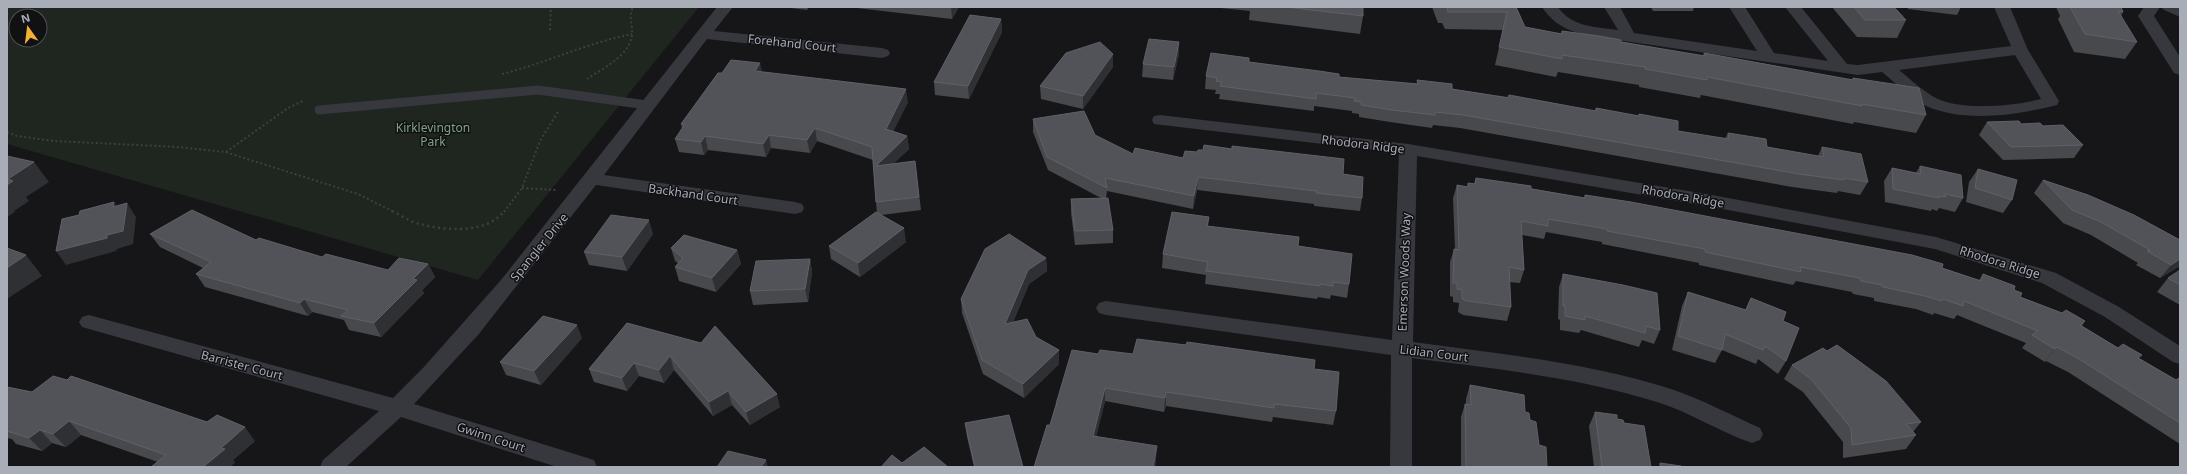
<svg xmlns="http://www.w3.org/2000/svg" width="2187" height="474" font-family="'Noto Sans',sans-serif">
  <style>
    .green { fill: #1e261f; fill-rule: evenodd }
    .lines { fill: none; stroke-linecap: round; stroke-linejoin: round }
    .path-far1 { stroke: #3d3f44; stroke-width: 2; stroke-dasharray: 2 2.5; stroke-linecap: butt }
    .path { stroke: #3d3f44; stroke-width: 2.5; stroke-dasharray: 2 3.5; stroke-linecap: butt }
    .service { stroke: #37383d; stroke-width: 9 }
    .minor { fill: #37383d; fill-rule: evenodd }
    .wall { fill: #47494d }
    .shaded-wall { fill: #2f3033 }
    .building { fill: #525359; stroke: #5f6168 }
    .labels { text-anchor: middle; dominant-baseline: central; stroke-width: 3; stroke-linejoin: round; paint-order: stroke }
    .street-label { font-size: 12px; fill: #a8adb8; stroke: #111113 }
    .park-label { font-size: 12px; fill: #7fa381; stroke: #111113 }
  </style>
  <rect width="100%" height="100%" fill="#161618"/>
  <path class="green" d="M7,7H699L478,280L7,144ZM16,16H40V40H16Z"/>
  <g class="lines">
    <path class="path-far1" d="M550,30L551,7
      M502,74C546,63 587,43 632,34
      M587,79C603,68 630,56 632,34C633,24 628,17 633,7
      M7,132L17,136L54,141L179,147L225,152L358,194L394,212
      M226,152L288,108L303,101
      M522,188L556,190
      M504,212L522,188L540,141L559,110"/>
    <path class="path" d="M392,211C401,215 410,222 420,224C446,231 487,234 504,211"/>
    <path class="service" d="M319,110L538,90L647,105"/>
    <path class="minor" d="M717,7H733L714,31L882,48L888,50L890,53L888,56L882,58L707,39L604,175L795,202L802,204L804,208L802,212L795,214L596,185L478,335L414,404L594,460L597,467H557L401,417L346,467H320L323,460L379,411L89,329L82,327L79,322L82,317L89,315L393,398L423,368L501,280Z
      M1542,7H1558C1571,27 1596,27 1618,30L1604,7H1620L1634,33L1757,51L1729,7H1745L1774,53L1828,61L1785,7H1801L1847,64L1858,65L2011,46L1994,7H2010L2028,50L2059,101L2057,105C2017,115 1965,123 1926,106C1910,99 1896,83 1882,72L1858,75L1590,36C1569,31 1555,26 1542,7ZM2015,55L2041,99C2015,106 1961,111 1936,98C1923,91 1911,80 1899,70Z
      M2144,7H2160L2154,16L2180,57V75L2174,73L2138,16Z
      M2161,7H2180V17L2164,10Z
      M1160,115L1408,144L1712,195L1936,237L2056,273L2119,307L2180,346V364L2173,362L2105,317L2042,283L1935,249L1712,207L1417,156L1413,342C1500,354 1587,362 1671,389C1701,399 1731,415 1760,428L1763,434L1760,440L1752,443C1719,432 1690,412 1657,402C1578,377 1495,369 1412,358V467H1390L1391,355L1106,315L1099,313L1096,308L1099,303L1106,301L1392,340L1399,153L1154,124L1152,120L1154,116Z"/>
  </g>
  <path class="wall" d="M783,7H809L807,10Z
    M848,7H959L952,19Z
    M1211,7H1363V16L1360,34L1249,20L1250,11Z
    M1432,7H1516L1525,27L1561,34L1562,31L1703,56L1704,53L1852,80L1853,78L1926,115L1916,133L1854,122L1853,124L1701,95L1700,98L1639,87V85L1558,72L1556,77L1495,65L1503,30L1445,29L1442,23H1438Z
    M1651,7H1694L1693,11H1653Z
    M1832,7H1894L1906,20L1897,38L1857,37Z
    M1907,7H1961L1957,15L1908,9Z
    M2056,7H2121L2123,12L2121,16L2137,42L2125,59L2074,52L2058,19L2060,16Z
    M1001,19L1002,32L969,99L935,95L934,82Z
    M1179,42V54L1173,80L1142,77L1143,64Z
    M1249,58V62L1339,77L1417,84V80L1452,89L1508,97L1509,95L1595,111L1596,108L1638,116L1639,114L1678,131L1725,139L1728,133L1767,147L1818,156L1822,147L1868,182L1860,195L1838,191L1837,193L1792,187L1460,128L1433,125L1432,128L1390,122L1359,117V114L1352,113V111L1314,106V111L1219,99L1220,94H1215L1216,90L1205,89L1206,76Z
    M1113,67L1083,109L1041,99L1040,86Z
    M762,72L908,102L893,131L907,136L909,149L893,164L915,161L921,210L881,215L906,242L860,277L831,259L829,246L877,213L876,202L873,160L817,141L810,153L771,148L766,157L708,150L704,155L679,152L675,139L682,129L681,124L722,73Z
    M1033,119L1095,135L1133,154L1183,158L1343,174L1362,198L1360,211L1314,206V204L1197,190L1193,209L1107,191L1106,198L1113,230V243L1075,245L1071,213V199L1101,198L1048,170L1033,132Z
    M1987,122L2043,126L2083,145L2074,158L2003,160L1979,135Z
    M1920,166L1963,198L1955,212L1939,208L1937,211L1932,209L1931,211L1885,202L1884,181L1892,168L1916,173Z
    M1978,169L2012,200L2003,213L1966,202L1969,182Z
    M1476,178L1584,198L1585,195L1942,268L1979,280L1983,274L2014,290L2020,297L2062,313L2085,321L2082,326L2118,348L2139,358L2176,380L2180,379V444L2068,372L2046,361L2045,362L2022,348L2026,343L1957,315L1954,319L1934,313L1933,315L1916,309L1874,301V298L1853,294L1852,292L1796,281L1793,285L1699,265V263L1602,244V242L1546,232L1544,239L1522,235L1524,270L1520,283L1509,282L1511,307L1507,321L1463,315L1458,312L1459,303L1453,302V297L1450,296V262L1454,249H1455L1453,198L1457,185L1467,187L1468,183L1474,184Z
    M2043,180L2180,240V266L2160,278L2136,265L2138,263L2091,235L2063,223L2034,193Z
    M1209,217L1208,226L1298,246L1349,284L1347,298L1331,295L1330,299L1318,297L1317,299L1205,284L1206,275L1162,268L1163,254Z
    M150,234L256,240L322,257L388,270L428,264L435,277L422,290L424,293L381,337L349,330L344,320L312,312L308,316L205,287L196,274L203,268L160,247Z
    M653,234L627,271L589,265L584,252Z
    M671,248L737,250L741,264L716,292L679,281L675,267L678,263L675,261Z
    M1046,258L1047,271L1029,284L1013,322L1036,337L1059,364L1024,398L983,374L962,313L961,299Z
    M810,259L812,272L808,302L753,305L750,291Z
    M2180,270V305L2157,292L2168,278Z
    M1563,274L1660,330L1654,344L1642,340L1639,347L1581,330L1579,333L1560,330V320L1558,319L1559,287Z
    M1688,292L1745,310L1751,298L1783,321L1786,361L1778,374L1758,359L1756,364L1722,350L1715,363L1672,350L1682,306Z
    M627,323L780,407L750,425L732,405L713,416L674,370L664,383L639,376L627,391L594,382L589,369Z
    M582,338L541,385L506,375L500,362Z
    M1098,354H1133L1314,369L1336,411L1333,425L1273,417L1272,422L1166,406L1164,412L1105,401L1096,437L1156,459L1155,467H1034L1050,425L1056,404Z
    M1792,365L1921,422L1913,432L1916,435L1906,449L1843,458V442L1803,392L1784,379Z
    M1470,385L1525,412L1530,420L1547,467H1461V417L1465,404H1466V399Z
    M7,387L32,392L255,441L233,460L235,463L158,462L81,435L66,447L52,443L42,451L16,444L12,439L7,438Z
    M1595,412L1617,419L1624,423L1651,467H1594L1589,426Z
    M965,423L1023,467H974L967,437Z"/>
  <path class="shaded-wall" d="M951,7H959L952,19Z
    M1001,19L1002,32L969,99L968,86Z
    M1179,42V54L1173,80L1174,67Z
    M1113,54V67L1083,109V96Z
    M760,63L763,76L755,71Z
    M906,89L908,102L888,142L886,129Z
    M815,128L817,141L810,153L807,140Z
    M769,135L771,148L766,157L763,144Z
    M705,136L708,150L704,155L701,142Z
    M907,136L909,149L878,179L876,166Z
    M34,162L49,182L26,197L29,201L14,211L15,212L7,217V185L8,179Z
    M1198,177L1197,190L1193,209L1194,196Z
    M114,202L123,215L113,207Z
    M127,203L136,217L133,244L117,249L116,251L66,265L56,251L107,235Z
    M649,220L653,234L627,271L622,257Z
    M904,228L906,242L860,277L858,263Z
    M737,250L741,264L716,292L712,278Z
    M26,255L42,276L7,299V268Z
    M1046,258L1047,271L1029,284L1006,338L1005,324L1028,270Z
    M810,259L812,272L808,302L805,289Z
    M2180,259V266L2160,278L2171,265Z
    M428,264L435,277L422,290L424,293L381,337L374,323L413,279Z
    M304,299L312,312L308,316L300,303Z
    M577,325L582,338L541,385L534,371Z
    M2057,347L2046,361L2045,362L2055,349Z
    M1059,350V364L1024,398L1023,384Z
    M670,356L674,370L664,383L659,370Z
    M634,363L639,376L627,391L622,378Z
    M1105,388V401L1093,450V436Z
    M728,391L732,405L713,416L709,402Z
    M1166,392V406L1164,412L1165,398Z
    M777,394L780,407L750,425L746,412Z
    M69,421L81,435L66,447L53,434Z
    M245,427L255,441L233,460L235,463L230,467H203L221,448Z
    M40,430L52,443L42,451L29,438Z
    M1157,446L1156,459L1155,467H1153Z
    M766,460L768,467H761Z"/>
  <path class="building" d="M1286,7H1363V16Z
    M1447,7H1516L1525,27L1562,34V31L1599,36L1621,40V42L1705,56L1704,53L1853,80V78L1919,88L1926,115L1861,104L1862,106L1707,77V80L1645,69V67L1562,55V59L1499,47L1507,12H1448Z
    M1854,7H1894L1906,20H1865Z
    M2070,7H2121L2123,12L2118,11L2137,42L2085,34Z
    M970,15L1001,19L968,86L934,82Z
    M1149,39L1179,42L1174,67L1143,64Z
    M1100,42L1113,54L1083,96L1040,86L1066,53Z
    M1211,53L1249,58V62L1319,71L1339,74V77L1418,84L1417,80L1452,84V89L1508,98L1509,95L1596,111V108L1639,116V114L1678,121V131L1729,139L1728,133L1766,139L1767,147L1824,157L1822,147L1861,154L1868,182L1844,178V180L1799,174L1463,115L1435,112V115L1392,110L1361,105V102L1354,101L1355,98L1316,93V99L1220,86L1222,82L1216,81L1217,78L1206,76Z
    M731,60L760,63L755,71L906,89L886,129L907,136L876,166L915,161L919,197L876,202L872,147L815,128L807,140L769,135L763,144L705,136L701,142L675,139L685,124H681L718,73H722Z
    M1084,111L1095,135L1133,154L1135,148L1183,158L1185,151L1197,152L1198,150H1203L1204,145L1232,149V146L1344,159L1343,174L1363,177L1362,198L1316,193V191L1198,177L1194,196L1105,178L1107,188L1047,157L1033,119Z
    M2019,121L2021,124L2040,123L2043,126L2063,125L2083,145L2011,147L1987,122Z
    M7,156L34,162L8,179L13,181L7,185Z
    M1920,166L1961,175L1963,198L1945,194L1946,197L1939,196V198L1893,189L1892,168L1921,174Z
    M1978,169L2017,180L2012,200L1975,188Z
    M1476,178L1531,186V189L1585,198V195L1631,202L1912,255L1943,264L1942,268L1981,281L1983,274L2015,286L2014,290L2022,293L2020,297L2062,313L2066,310L2085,321L2080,325L2118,348L2123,344L2142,355L2138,358L2176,380L2179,378L2180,379V423L2079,359L2057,347L2055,349L2032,335L2038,331L1964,301L1963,306L1943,299L1942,301L1925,296L1883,287L1882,285L1861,281L1860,278L1800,267L1801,272L1705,252V249L1607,231V229L1548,219V226L1521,221L1524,270L1509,267L1511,307L1467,301L1462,299V290L1457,289V283H1453L1454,249L1459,250L1457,185L1468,187V183L1475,184Z
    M2043,180L2088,195L2134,215L2180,240V259L2171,265L2147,251L2150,250L2101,222L2072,210Z
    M1108,198L1113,230L1075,231L1071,199Z
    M114,202L113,207L127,203L123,231L107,235V238L56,251L62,219L79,215L80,211Z
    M192,210L256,240L259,238L322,257L326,254L388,270L399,258L428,264L413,279L417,280L374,323L341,316L348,310L304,299L300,303L196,274L211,262L150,234Z
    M876,212L904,228L858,263L829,246Z
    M1172,212L1209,217L1207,226L1299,237L1298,246L1352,254L1349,284L1333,282V286L1320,284V286L1206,271L1208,262L1163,254Z
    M611,215L649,220L622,257L584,252Z
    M1009,234L1046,258L1028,270L1005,324L1027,319L1036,337L1059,350L1023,384L982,360L961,299L985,249Z
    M684,235L737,250L712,278L675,267L683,258L671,248Z
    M7,248L26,255L7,268Z
    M810,259L805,289L750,291L756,261Z
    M2180,270V285L2168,278Z
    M1563,274L1623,285L1657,293L1660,330L1646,326L1645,333L1585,316V320L1565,316V306H1563Z
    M1688,292L1746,310L1751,298L1786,312L1783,321L1799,328L1786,361L1765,346L1763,350L1725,334L1722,350L1678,336Z
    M543,316L577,325L534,371L500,362Z
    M627,323L701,343L715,326L777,394L746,412L728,391L709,402L670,356L659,370L634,363L622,378L589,369Z
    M1137,339L1186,345L1187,342L1315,360L1314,369L1339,372L1336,411L1274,404V408L1166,392L1165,398L1105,388L1093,436L1157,446L1153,467H1034L1047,425H1050L1056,405H1058L1056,404L1072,350L1098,354L1100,350L1133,354Z
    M1837,345L1886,381L1921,422L1906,424L1916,435L1852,445L1851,428L1811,379L1792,365L1823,348L1827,351Z
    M53,376L67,380L71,376L207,422L217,415L245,427L221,448L225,449L203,467H151L166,455L69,421L53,434L40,430L29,438L7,431V387L32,392Z
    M1470,385L1524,395L1525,412L1529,413L1530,420L1536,422L1539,445L1546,447L1547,467H1466L1465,404L1471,405Z
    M1595,412L1617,415V419L1623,420L1624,423L1644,426L1651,467H1602Z
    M1009,415L1023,467H975L965,423Z
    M924,447L948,467H881L892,455L902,463Z
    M728,451L766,460L761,467H717Z
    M1660,463L1681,466V467H1660Z"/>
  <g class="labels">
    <g class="street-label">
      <text transform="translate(792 43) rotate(6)">Forehand Court</text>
      <text transform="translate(1363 144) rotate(7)">Rhodora Ridge</text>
      <text transform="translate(693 194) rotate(8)">Backhand Court</text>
      <text transform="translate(1683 196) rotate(10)">Rhodora Ridge</text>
      <text transform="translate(539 247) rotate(-51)">Spangler Drive</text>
      <text transform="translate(2000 262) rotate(17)">Rhodora Ridge</text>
      <text transform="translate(1404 272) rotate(-88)">Emerson Woods Way</text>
      <text transform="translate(1434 353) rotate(7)">Lidian Court</text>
      <text transform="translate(242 365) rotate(15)">Barrister Court</text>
      <text transform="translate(491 437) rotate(18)">Gwinn Court</text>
    </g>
    <g class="park-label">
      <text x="433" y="127">Kirklevington<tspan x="433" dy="14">Park</tspan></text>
    </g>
  </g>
  <rect width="2187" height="474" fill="none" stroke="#a8adb8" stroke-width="16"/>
  <g transform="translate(28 28) rotate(346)"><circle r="19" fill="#111113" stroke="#4d4f55"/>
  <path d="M0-3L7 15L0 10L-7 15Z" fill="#f2b134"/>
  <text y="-6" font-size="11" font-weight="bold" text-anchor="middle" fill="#a8adb8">N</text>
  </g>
</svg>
